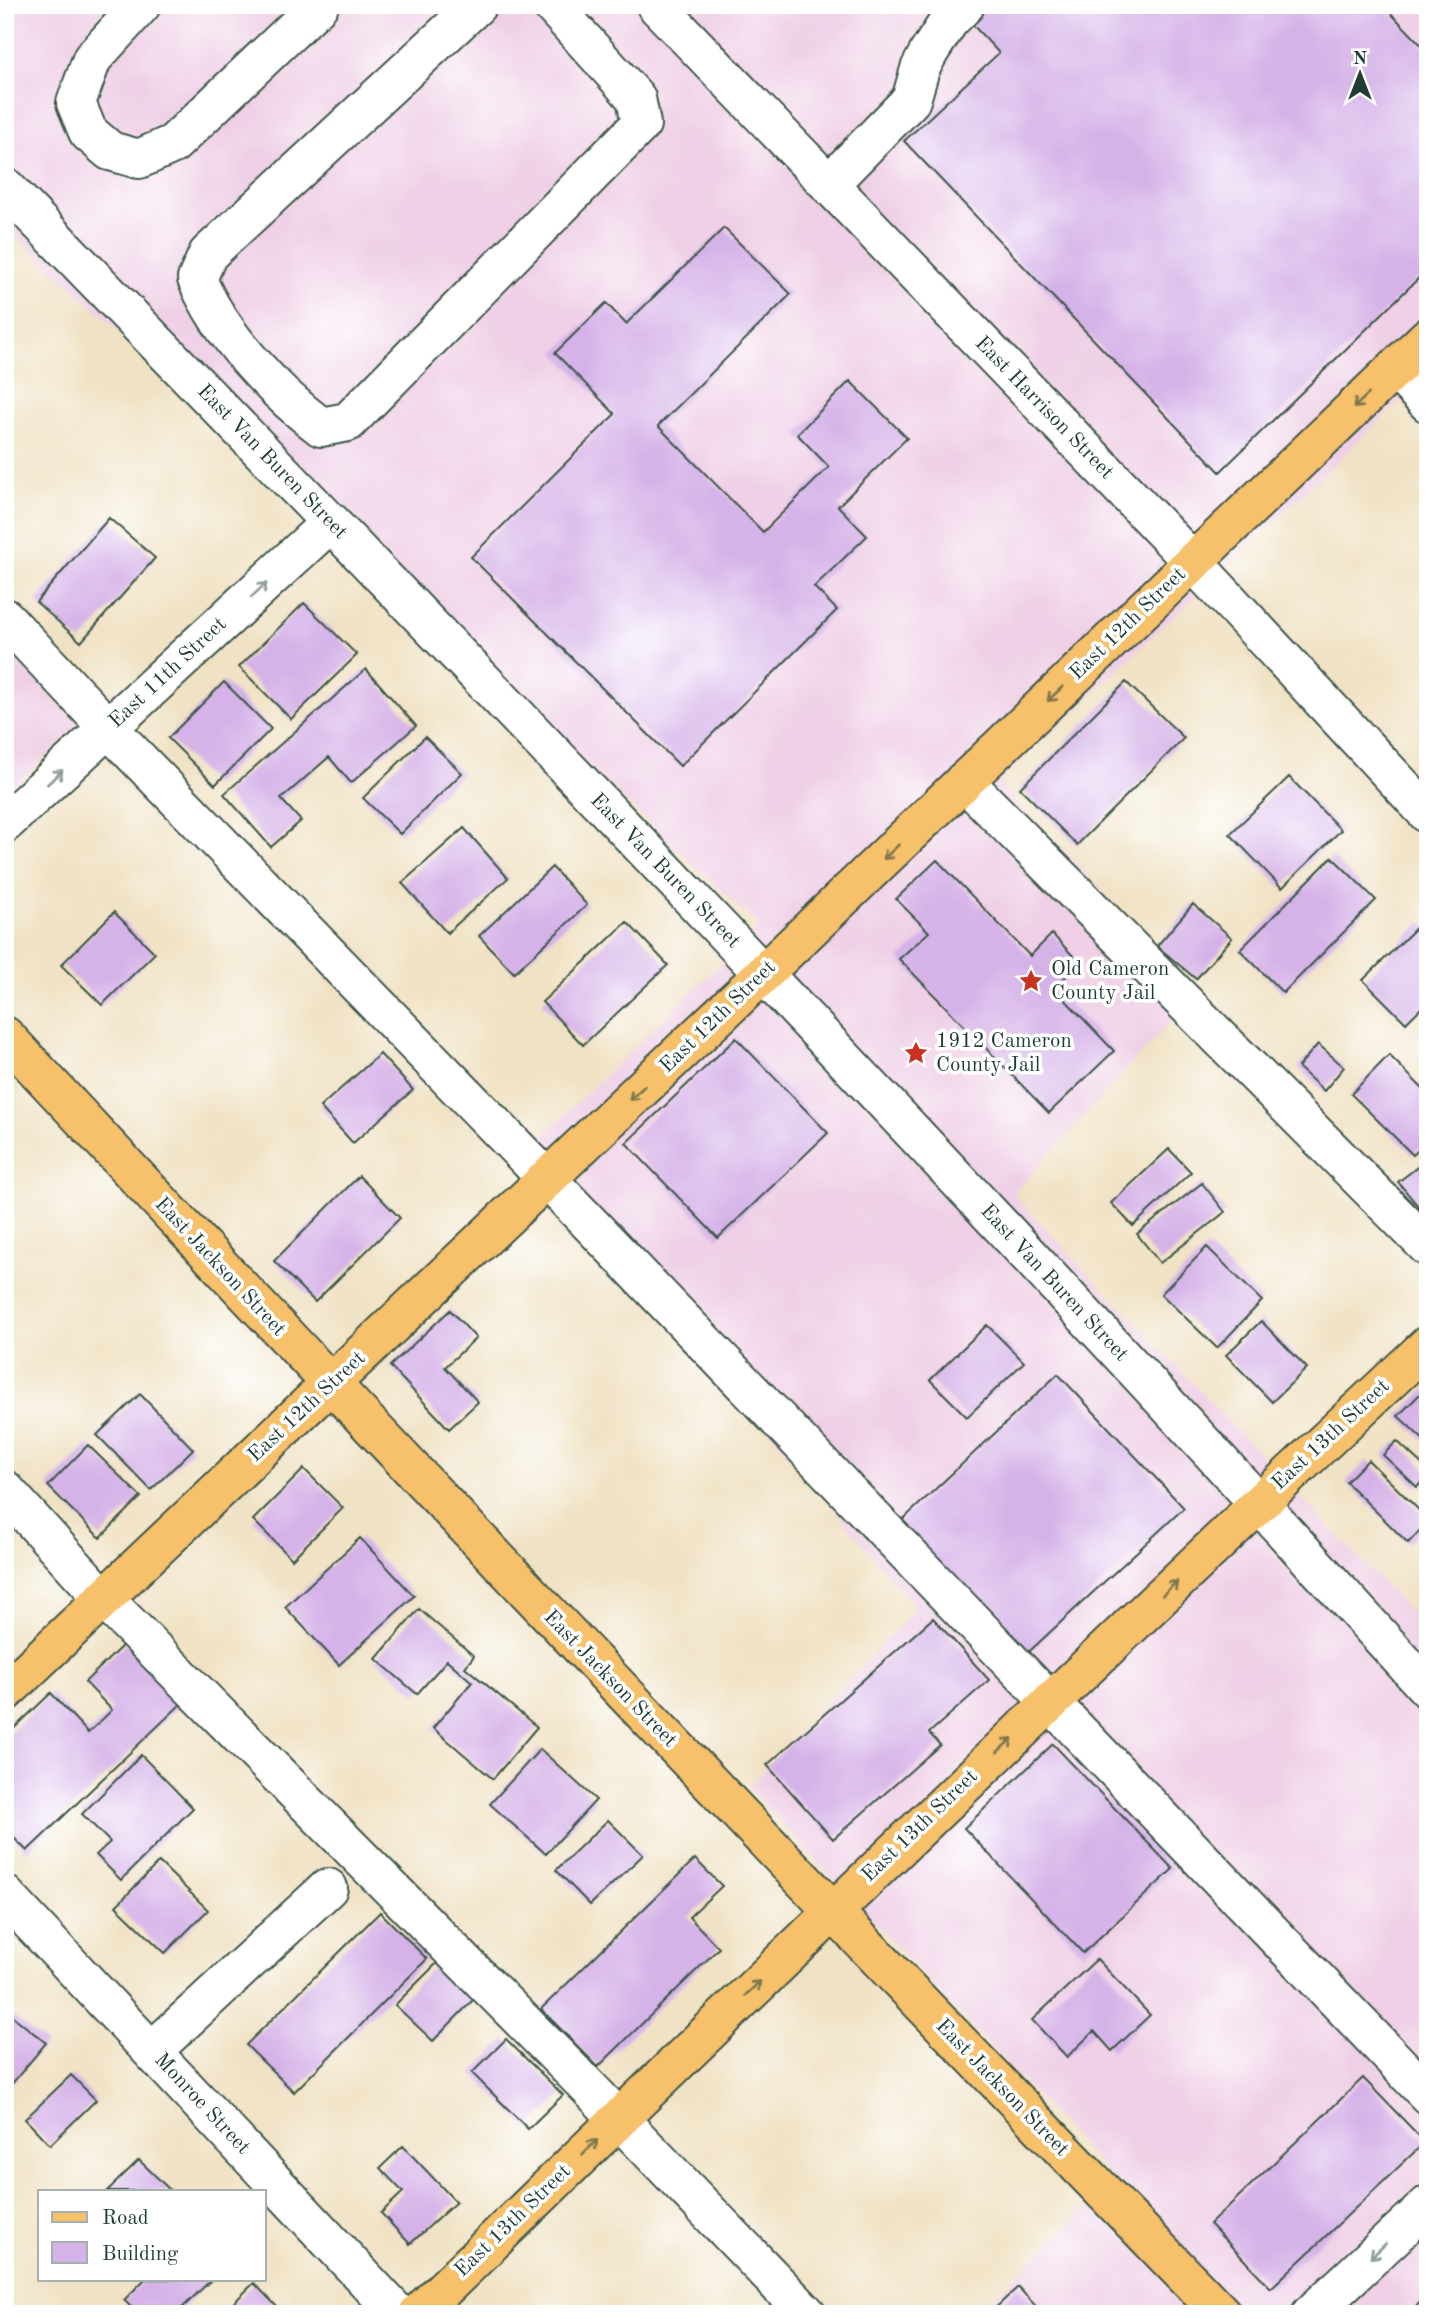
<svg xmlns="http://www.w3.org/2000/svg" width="1433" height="2319" font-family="'Old Standard TT',serif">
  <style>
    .built { fill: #efd0e6 }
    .building { fill: #d5b3e8 }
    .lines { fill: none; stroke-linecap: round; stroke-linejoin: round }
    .minor-casing { stroke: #3e564a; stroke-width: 42 }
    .major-casing { stroke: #3e564a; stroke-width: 42 }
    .minor { stroke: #fff; stroke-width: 38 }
    .major { stroke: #f7c06b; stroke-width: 38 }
    .oneway { stroke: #80784d }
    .oneway2 { stroke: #8f9e9a }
    .labels { text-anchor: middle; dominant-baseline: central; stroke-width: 7; stroke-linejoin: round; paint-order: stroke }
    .street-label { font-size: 21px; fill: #1f3d34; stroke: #fff }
    .poi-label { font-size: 21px; fill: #1f3d34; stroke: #fff; text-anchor: start }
  </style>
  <rect width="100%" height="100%" fill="#fff"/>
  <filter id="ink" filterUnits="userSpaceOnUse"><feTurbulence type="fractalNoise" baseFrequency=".0143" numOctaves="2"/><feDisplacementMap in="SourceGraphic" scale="14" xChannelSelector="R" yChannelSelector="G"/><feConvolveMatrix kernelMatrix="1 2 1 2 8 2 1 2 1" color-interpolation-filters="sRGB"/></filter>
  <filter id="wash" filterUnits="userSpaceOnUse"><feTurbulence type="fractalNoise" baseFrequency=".00686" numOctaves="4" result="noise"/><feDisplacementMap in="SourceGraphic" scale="28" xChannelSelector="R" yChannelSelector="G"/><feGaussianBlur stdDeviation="1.57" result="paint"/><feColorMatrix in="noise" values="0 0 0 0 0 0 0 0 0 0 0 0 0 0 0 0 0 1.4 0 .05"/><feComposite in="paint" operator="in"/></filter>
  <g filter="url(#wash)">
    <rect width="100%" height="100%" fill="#f0e2c4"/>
    <path class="built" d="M5,5H1428V375L998,783L1198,991L1013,1194L1428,1631V2314H976L1115,2181L748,1787L916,1608L533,1145L760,926L5,225Z
      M5,649L80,724L5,795Z"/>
    <g id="blocks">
      <path class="building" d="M954,5H1034L1040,10L1045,5H1383L1428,52V269L1220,472L904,141L999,53Z
        M724,228L791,294L658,426L763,532L829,467L797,434L850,381L907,438L838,506L867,536L814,587L837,610L680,766L471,557L615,414L555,353L606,303L626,324Z
        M109,518L155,558L81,642L36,602Z
        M304,603L357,655L291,719L239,667Z
        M366,669L416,726L351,783L329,757L281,799L301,821L271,847L224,794Z
        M224,682L271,729L215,785L168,738Z
        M1126,682L1184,738L1077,845L1020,788Z
        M425,737L462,773L400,834L363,798Z
        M1289,777L1341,830L1282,888L1230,834Z
        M464,828L508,878L447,933L402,883Z
        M1332,857L1376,900L1283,993L1240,950Z
        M937,860L1030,956L1052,934L1080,963L1054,988L1114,1051L1049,1113L899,959L929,932L896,899Z
        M552,867L587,905L514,973L479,936Z
        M1193,904L1232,938L1196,979L1157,946Z
        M114,912L155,953L102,1005L61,965Z
        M627,922L668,965L583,1045L542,1002Z
        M1422,922L1428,928V1001L1406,1023L1363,980Z
        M736,1038L828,1133L718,1238L626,1143Z
        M1318,1044L1344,1067L1324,1091L1298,1067Z
        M380,1054L413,1090L353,1143L320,1107Z
        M1389,1055L1428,1094V1141L1413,1155L1351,1094Z
        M1169,1149L1191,1172L1133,1226L1111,1203Z
        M1428,1159V1218L1398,1182Z
        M359,1176L400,1218L315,1302L274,1261Z
        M1202,1183L1225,1212L1160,1263L1137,1234Z
        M1207,1247L1262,1301L1217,1348L1161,1294Z
        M450,1310L476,1338L445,1367L478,1402L449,1429L390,1366Z
        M1261,1321L1307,1368L1272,1402L1226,1355Z
        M987,1325L1024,1362L967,1417L930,1380Z
        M1058,1374L1184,1508L1020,1660L895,1527Z
        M1428,1386V1444L1398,1416Z
        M140,1394L193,1449L151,1490L97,1435Z
        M1397,1441L1428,1470V1476L1417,1487L1383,1455Z
        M88,1445L141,1497L100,1538L48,1486Z
        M1368,1460L1428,1519V1522L1408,1543L1346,1482Z
        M304,1469L343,1508L292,1559L253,1520Z
        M360,1538L414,1596L339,1665L285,1607Z
        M419,1609L474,1656L465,1667L537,1727L493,1779L433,1728L472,1682L447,1660L417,1694L376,1659Z
        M933,1618L989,1680L929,1733L940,1745L833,1839L767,1765Z
        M125,1643L182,1703L27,1851L5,1829V1737L51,1693L88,1733L112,1710L85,1682Z
        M1053,1744L1173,1869L1083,1953L964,1828Z
        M540,1749L596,1800L546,1854L490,1804Z
        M141,1755L193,1808L121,1880L96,1855L110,1842L82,1814Z
        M608,1820L643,1855L590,1905L556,1870Z
        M695,1859L722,1886L689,1917L719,1948L598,2067L541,2009Z
        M159,1862L208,1910L165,1953L116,1906Z
        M380,1912L427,1959L294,2092L246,2045Z
        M1097,1959L1150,2015L1112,2051L1094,2031L1067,2057L1032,2020Z
        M437,1963L474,1999L433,2041L395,2005Z
        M5,2010L46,2043L5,2092Z
        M506,2039L563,2095L528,2129L472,2073Z
        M71,2075L96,2100L50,2145L25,2119Z
        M1363,2078L1425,2142L1271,2288L1210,2224Z
        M403,2146L456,2202L410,2244L381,2213L403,2192L380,2168Z
        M139,2160L171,2191H107Z
        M145,2279H212L176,2314H138L124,2300Z
        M254,2283L284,2314H222Z
        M1018,2287L1043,2314H989Z
        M1428,2295V2314H1408Z"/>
    </g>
  </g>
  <g filter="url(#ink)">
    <use href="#blocks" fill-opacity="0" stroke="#3e564a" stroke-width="2"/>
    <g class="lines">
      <g class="minor-casing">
        <path id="minor" d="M141,5L92,59L76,103L88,132L110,151L139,159L173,144L319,5
          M477,5L208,254L197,279C220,334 274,392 321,427L348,422L641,124L636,98L552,5
          M656,5L1193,562L1428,814
          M829,184L911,100L920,69L929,52L949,21L965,5
          M5,187C486,681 965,1178 1428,1689
          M1395,369L1428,403
          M5,618L108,728L547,1179L1428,2095
          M964,781L1428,1247
          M5,823L331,522
          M5,1490L104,1599L590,2089L807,2314
          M5,1895L398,2314
          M152,2051L328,1888
          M1311,2314L1428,2205"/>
      </g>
      <g class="major-casing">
        <path id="major" d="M5,1036C406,1466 812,1892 1222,2314
          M5,1692L764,973L1428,337
          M418,2314C753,1989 1087,1663 1428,1345"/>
      </g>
      <use href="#minor" class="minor"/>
      <use href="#major" class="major"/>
    </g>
    <defs><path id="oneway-shaft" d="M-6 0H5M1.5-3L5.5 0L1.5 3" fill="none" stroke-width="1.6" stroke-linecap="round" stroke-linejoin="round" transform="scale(1.75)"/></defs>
    <g class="oneway">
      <use href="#oneway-shaft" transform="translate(1361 401) rotate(136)"/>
      <use href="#oneway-shaft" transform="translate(1055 694) rotate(136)"/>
      <use href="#oneway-shaft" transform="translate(891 852) rotate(136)"/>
      <use href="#oneway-shaft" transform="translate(637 1093) rotate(137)"/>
      <use href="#oneway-shaft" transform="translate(1170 1588) rotate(-44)"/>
      <use href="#oneway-shaft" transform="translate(1005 1745) rotate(-44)"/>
      <use href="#oneway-shaft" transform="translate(753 1988) rotate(-44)"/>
      <use href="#oneway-shaft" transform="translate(590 2147) rotate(-44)"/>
    </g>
    <g class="oneway2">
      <use href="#oneway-shaft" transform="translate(259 590) rotate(-43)"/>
      <use href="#oneway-shaft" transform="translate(55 777) rotate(-43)"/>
      <use href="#oneway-shaft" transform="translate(1378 2251) rotate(137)"/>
    </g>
  </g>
  <defs>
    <g id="sight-bare" transform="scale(1.89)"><path d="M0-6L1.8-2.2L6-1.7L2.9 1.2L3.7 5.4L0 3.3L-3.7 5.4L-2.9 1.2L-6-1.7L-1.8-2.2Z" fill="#c8321e" stroke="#fff" stroke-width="2.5" paint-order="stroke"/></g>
  </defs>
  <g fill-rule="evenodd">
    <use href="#sight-bare" x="1031" y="981"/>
    <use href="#sight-bare" x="916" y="1053"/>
  </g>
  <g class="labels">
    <g class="street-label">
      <text transform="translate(1044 408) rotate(46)">East Harrison Street</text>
      <text transform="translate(272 462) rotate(46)">East Van Buren Street</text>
      <text transform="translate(1128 624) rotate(-44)">East 12th Street</text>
      <text transform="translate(168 673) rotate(-43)">East 11th Street</text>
      <text transform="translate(665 871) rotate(46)">East Van Buren Street</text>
      <text transform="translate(718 1017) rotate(-44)">East 12th Street</text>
      <text transform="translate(220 1267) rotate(47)">East Jackson Street</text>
      <text transform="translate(1054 1283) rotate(47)">East Van Buren Street</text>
      <text transform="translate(307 1407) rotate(-43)">East 12th Street</text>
      <text transform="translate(1331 1435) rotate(-43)">East 13th Street</text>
      <text transform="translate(610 1679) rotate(46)">East Jackson Street</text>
      <text transform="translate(920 1826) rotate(-44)">East 13th Street</text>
      <text transform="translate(1002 2088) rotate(46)">East Jackson Street</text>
      <text transform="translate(202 2104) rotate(47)">Monroe Street</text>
      <text transform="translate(513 2221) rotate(-44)">East 13th Street</text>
    </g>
    <g class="poi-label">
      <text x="1051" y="969">Old Cameron<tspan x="1051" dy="24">County Jail</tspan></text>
      <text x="936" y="1041">1912 Cameron<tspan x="936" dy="24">County Jail</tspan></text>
    </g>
  </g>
  <rect width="1433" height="2319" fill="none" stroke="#fff" stroke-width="28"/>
  <rect x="38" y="2190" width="228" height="91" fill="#ffffff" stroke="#a5b1ae" stroke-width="2"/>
  <rect x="52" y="2212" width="35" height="10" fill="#f7c06b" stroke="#a5b1ae" stroke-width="2"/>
  <text x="102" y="2224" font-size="21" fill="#1f3d34">Road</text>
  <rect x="52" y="2242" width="35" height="21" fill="#d5b3e8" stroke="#a5b1ae" stroke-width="2"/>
  <text x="102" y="2260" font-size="21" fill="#1f3d34">Building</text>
  <g transform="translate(1360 74)" stroke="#ffffff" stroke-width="5" paint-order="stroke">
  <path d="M0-5L12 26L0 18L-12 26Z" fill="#1f3d34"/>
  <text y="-10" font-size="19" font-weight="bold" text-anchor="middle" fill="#1f3d34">N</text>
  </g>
</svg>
